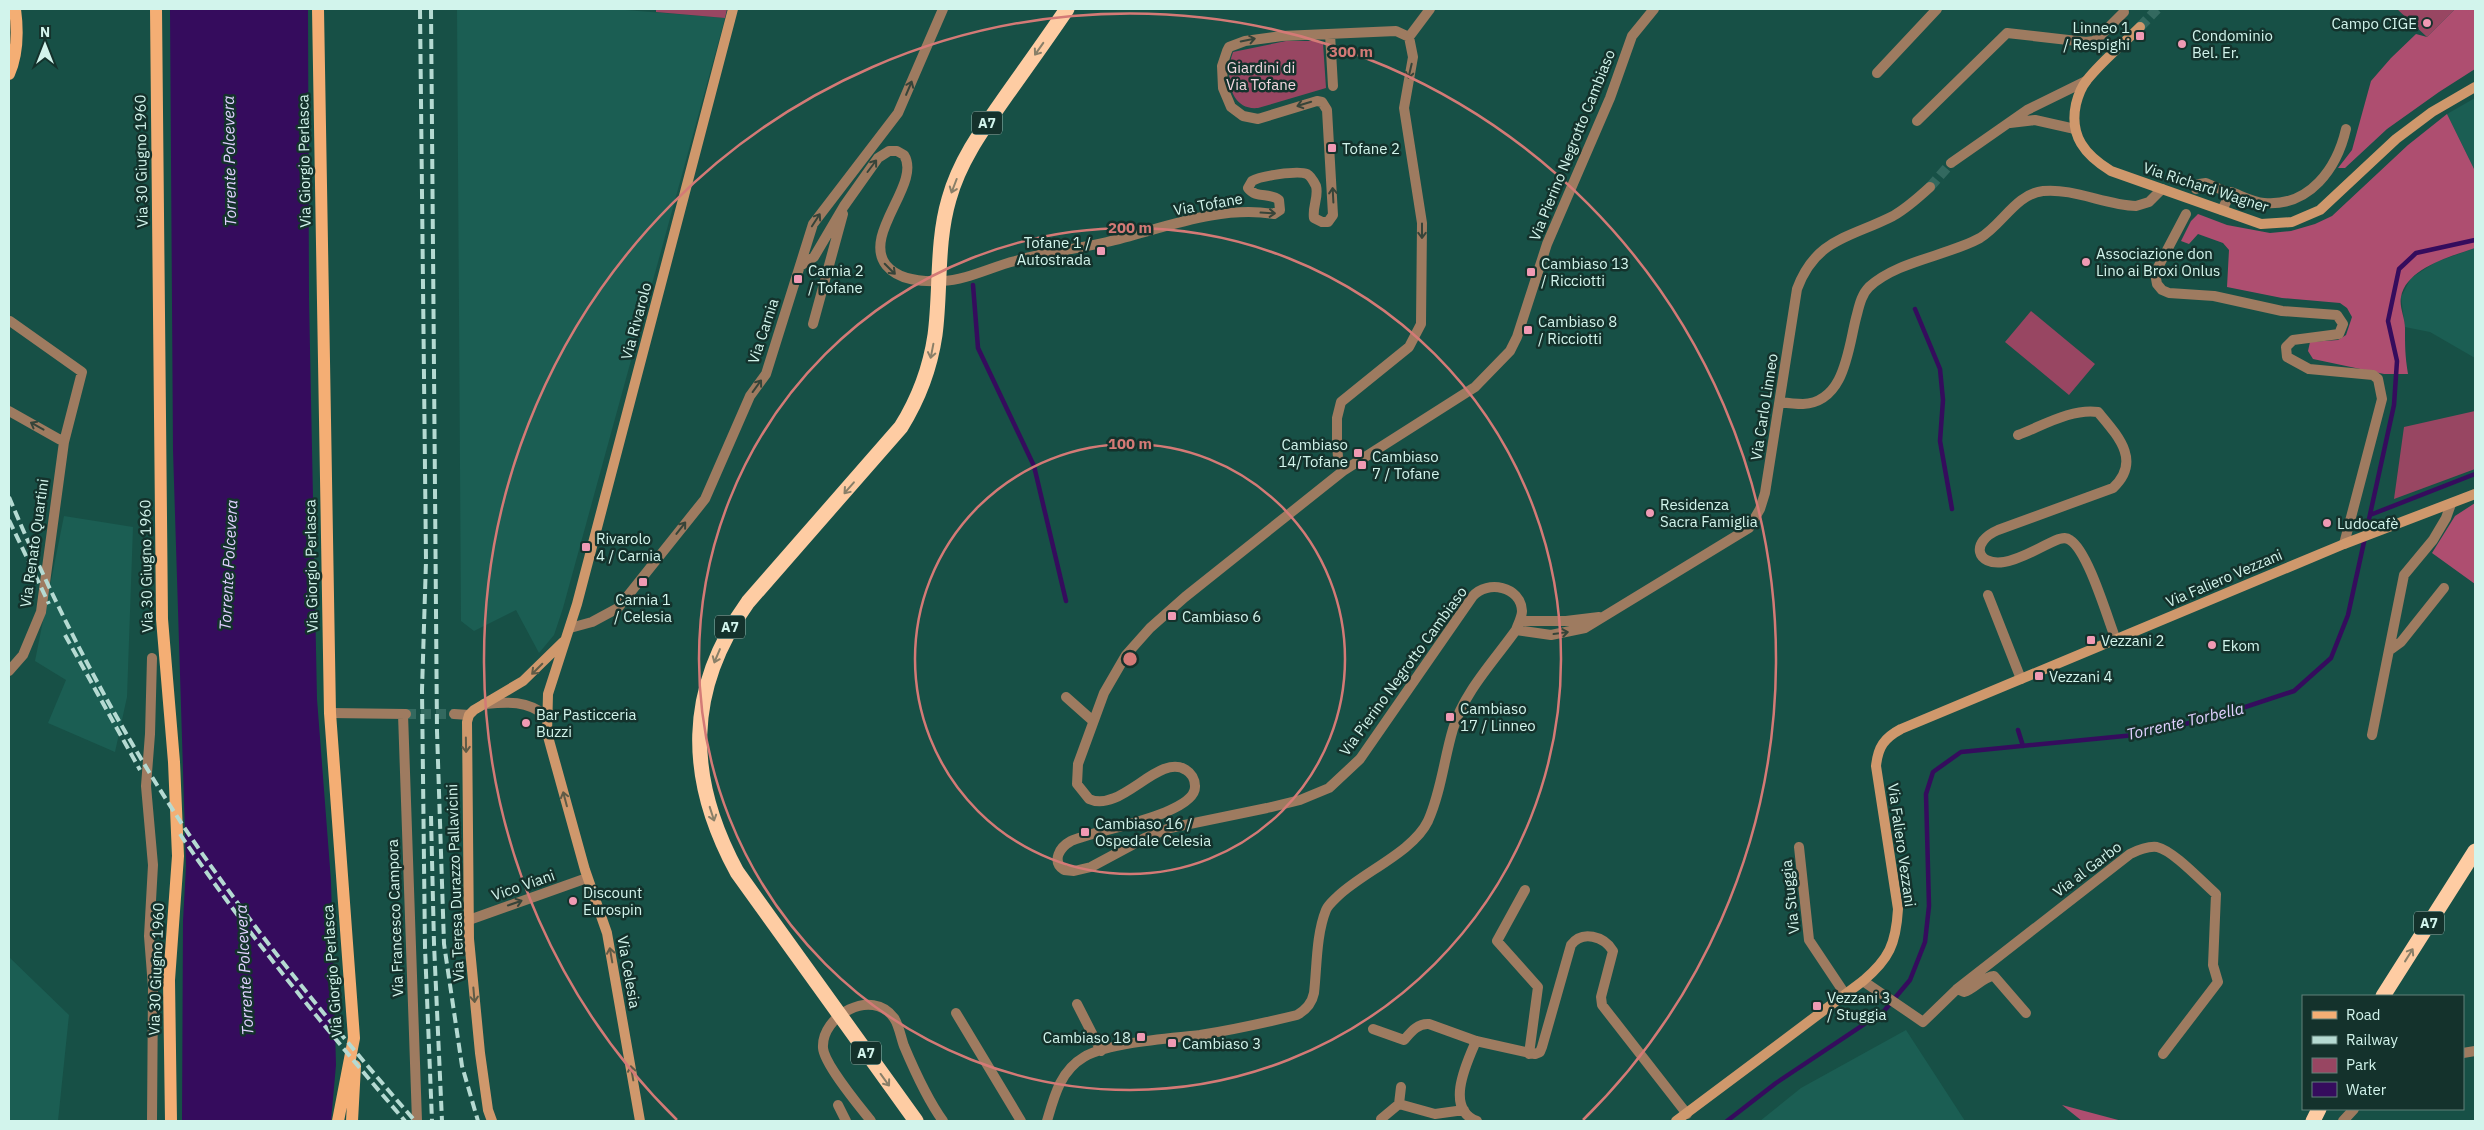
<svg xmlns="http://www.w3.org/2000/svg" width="2484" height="1130" font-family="'IBM Plex Sans',sans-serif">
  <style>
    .built { fill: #1b5e53 }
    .green { fill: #984662 }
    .forest { fill: #ae4e70 }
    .water { fill: #350c5d }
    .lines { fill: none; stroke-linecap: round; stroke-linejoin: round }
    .stream { stroke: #350c5d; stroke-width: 4.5 }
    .street-tunnel { stroke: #33695f; stroke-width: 10; stroke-dasharray: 10 5; stroke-linecap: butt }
    .secondary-tunnel { stroke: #33695f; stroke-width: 10; stroke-dasharray: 10 5; stroke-linecap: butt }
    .street { stroke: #9e7b60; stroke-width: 10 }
    .secondary { stroke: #cf986c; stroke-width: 10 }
    .primary { stroke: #f4ae74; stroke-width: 12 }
    .highway { stroke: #fecca3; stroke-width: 15 }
    .rail { stroke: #b5dad2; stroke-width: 4; stroke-dasharray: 10 5; stroke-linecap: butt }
    .oneway { stroke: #364439 }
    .oneway2 { stroke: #897f68 }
    .oneway3 { stroke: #5f5b46 }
    .ring { fill: none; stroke: #d47a76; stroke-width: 2.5 }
    .poi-dot { fill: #f09ab4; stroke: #14322c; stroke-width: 2 }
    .labels { text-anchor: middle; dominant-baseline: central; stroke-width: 5; stroke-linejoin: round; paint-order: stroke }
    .shield { fill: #14322c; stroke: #99bab2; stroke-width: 1 }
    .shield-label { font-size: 14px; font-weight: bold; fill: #d2f4ec }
    .poi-label { font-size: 15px; fill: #d2f4ec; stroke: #14322c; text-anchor: start }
    .park-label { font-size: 15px; fill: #f5d9e1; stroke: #14322c }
    .street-label { font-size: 15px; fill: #d2f4ec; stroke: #14322c }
    .water-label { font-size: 16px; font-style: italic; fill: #e0d1ff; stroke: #14322c }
    .centre { fill: #d47a76; stroke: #14322c; stroke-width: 2.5 }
    .ring-label { font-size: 15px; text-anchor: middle; font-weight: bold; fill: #d47a76; stroke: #14322c; stroke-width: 5; stroke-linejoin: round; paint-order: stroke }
  </style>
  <rect width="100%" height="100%" fill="#175046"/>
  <path class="built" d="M457,9H614L725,18L563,608L554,635L539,653L516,610L474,631L461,621Z
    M2475,98V171L2447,114Z
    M2475,248V358L2430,332L2405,327L2401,297L2411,278L2436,262Z
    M64,516L133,527L127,697L115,752L48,723L66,680L35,661Z
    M9,957L69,1015L58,1121H9Z
    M1906,1030L1965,1121H1760L1801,1088Z"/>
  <path class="green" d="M656,9H727L725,18L656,12Z
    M2397,9H2455L2427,37Z
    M1286,41H1318L1323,43L1326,88L1258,108C1228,111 1225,73 1233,52Z
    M2031,311L2095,364L2069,395L2005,342Z
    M2475,411V469L2394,499L2404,427Z"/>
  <path class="forest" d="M2455,9H2475V69L2439,92L2387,129L2345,168H2338L2352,150L2371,81L2391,58L2416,34L2427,37Z
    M2447,114L2475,171V248C2452,256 2406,268 2401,297C2399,307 2405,318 2405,328C2405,347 2405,355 2408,374H2384L2313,359L2308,351L2310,342L2338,340L2346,335L2352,317L2347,308L2340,303L2282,298L2227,287L2229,250L2223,243L2198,234L2189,244L2181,241L2191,221L2198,214L2227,225L2270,233L2291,231L2315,224L2332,216L2408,145Z
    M2475,503V584L2432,553L2455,516Z
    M2062,1105L2122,1121H2082Z"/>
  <path class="water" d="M170,9H308L309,299L317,699L331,881L336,1065L331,1121H182L183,921L186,866L173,450Z"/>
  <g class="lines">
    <path class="stream" d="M973,285L978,348L1034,466L1066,601
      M1915,309L1940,369L1943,400L1940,441L1952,509
      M2370,515L2475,474
      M2018,730L2023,746
      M1727,1121L1776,1083L1884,1011L1910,980L1925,942L1929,906L1926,794L1933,772L1961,752L2145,734L2221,715L2294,691L2331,658L2348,615L2394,405L2397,361L2388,321L2399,269L2416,253L2475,240"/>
    <path class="street-tunnel" d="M1930,187L1951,163
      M406,714H454"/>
    <path class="secondary-tunnel" d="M2140,27L2157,9"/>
    <path class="street" d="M1330,34L1333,86
      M1409,37L1430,9
      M1877,73L1937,9
      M1917,121L2007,33L2086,42L2094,41L2100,36L2124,12
      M2010,123L2035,120L2075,129
      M1951,163L2027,110L2086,81
      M2196,189L2199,184L2206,183L2229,193
      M2222,210L2231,192C2242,196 2253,202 2264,203C2310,207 2337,168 2346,129
      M2186,214L2155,273L2157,284L2162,290L2169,293L2214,296L2282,311L2337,315L2343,324L2339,334L2293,340L2286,347L2287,357L2309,369L2373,375L2378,379L2382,399L2344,544
      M800,266L814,257L844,206L878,158L889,151H897L904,155C922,183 862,234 886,265C899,281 923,282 942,281C967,280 991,267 1015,261C1045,252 1077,249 1107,242C1162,229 1218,205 1274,214L1280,210L1279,200C1270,192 1256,199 1248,188L1252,181C1260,176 1298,170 1307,174C1311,176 1314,182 1316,186C1319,197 1312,207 1314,218L1322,222H1328L1333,215L1327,110L1322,102L1317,101L1258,119L1243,116L1231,107L1223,88L1222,66L1227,51L1229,47L1245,41L1282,36L1396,31L1409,37L1413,57L1404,108L1422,223L1421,324L1409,347L1341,402L1337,418V445L1338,457L1343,471
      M813,324L843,214
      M1780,402C1787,403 1795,404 1803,404C1845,402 1848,349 1856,318C1859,307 1861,295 1869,287C1897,261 1947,256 1980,238C2002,225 2016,194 2043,191C2074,188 2105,205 2136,206L2149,202L2162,189
      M9,411L64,442
      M2018,435C2042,426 2072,408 2098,412C2118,436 2142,461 2113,488L1998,530C1970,542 1976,566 2004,562C2023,559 2041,546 2059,539C2063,538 2066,537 2070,540C2088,551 2107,617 2116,640
      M1988,595L2021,679
      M1520,621H1566L1599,617
      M570,628L592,622L618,608L705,499L750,396L766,374L813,224L898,113L943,9
      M1516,630L1551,635L1585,628L1749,528L1760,509L1765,493L1797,289C1816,238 1850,238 1893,216C1907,208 1918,198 1930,187
      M2390,650L2401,642L2444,588
      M152,658L150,734L146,786L153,865L149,936L153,987L152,1121
      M9,671L23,655L41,612L64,442L82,372L10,321
      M1066,697L1093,721
      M484,704C507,702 527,700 546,716
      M330,713L406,714
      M403,714L417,1121
      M454,714L469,715
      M2372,735L2404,575L2433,540L2446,518L2451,504
      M1799,847L1809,940L1845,994
      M1525,890L1497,941L1538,987L1529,1054
      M469,920L587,878
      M1863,981L1923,1022L1957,989L2130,854C2138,850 2148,846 2157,847C2174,851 2202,882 2216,894L2213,965L2218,982L2163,1054
      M1957,989L1964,992C1975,989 1982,977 1994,976L2026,1013
      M1077,1004L1101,1051
      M956,1013L1021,1121
      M1373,1029L1404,1040C1411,1032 1418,1023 1429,1024L1476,1041L1535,1054L1540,1052L1542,1047L1571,945C1582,930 1604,936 1613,951L1601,997L1602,1005L1687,1114
      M1476,1041C1467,1062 1444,1109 1477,1121
      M2463,1053L2475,1051
      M1399,1104L1401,1087
      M838,1105L846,1121
      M1381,1119L1399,1104L1435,1114L1464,1110
      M871,1121C860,1107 824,1064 823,1048C821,1016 872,987 894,1018C899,1025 901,1038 904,1046C915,1072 927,1099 943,1121
      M1047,1121C1054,1097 1060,1071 1084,1057C1107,1043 1171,1038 1200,1035C1232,1030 1264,1023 1297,1015C1306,1010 1312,1003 1314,993C1317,967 1316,935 1326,910C1328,905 1334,900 1338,896C1363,872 1413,852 1428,821C1441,792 1444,759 1453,729C1464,692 1494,661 1516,630C1518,624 1522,617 1522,611C1521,586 1487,580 1473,596L1360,759L1329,788L1300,800L1267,808L1170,828L1145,838L1091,867L1074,871L1064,870C1051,861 1060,847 1071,841C1094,830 1197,815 1195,786C1195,779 1191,773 1186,770C1159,752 1121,814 1089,799L1077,784L1078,764L1104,693L1126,655L1150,628L1185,597L1343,471L1475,387L1510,351L1517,337L1547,244L1610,98L1632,36L1654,9
      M2343,1121L2354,1109"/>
    <path class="secondary" d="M2140,27C2123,44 2102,61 2087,80C2082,86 2078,96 2076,104C2069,136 2085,155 2111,171L2261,224L2292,222L2320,210L2396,139L2432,112L2475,87
      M492,1121L488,1110L480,1053L469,939L467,722L469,715L474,710L523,681L563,642
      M640,1121L607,933L585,870L547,733L548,694L577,604L733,9
      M1676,1121L1863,981C1889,959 1896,944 1898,909L1876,766C1878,747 1884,738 1901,729L2344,544L2475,494"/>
    <path class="primary" d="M156,9L162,619L174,762L178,856L169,980L171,1121
      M318,9L330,713L354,1038L338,1121
      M9,74C18,53 18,31 15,9
      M352,1121L355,1066"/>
    <path class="highway" d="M2383,996L2475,851
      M916,1121L737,872C686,778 685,690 748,602L901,427C919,398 930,369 935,335C941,290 936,243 949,199C960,159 985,126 1008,93C1028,65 1048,37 1067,9
      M2313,1121L2319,1109"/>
    <path class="rail" d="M420,9L426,561L422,690L425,948L432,1121
      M431,9L437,731L444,944L462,1066L478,1121
      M9,497C57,612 117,726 186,830C255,932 334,1028 415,1121
      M9,520L49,604
      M65,635L140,770
      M431,816L434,944L442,1121
      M180,834C248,935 325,1028 405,1121"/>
  </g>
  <defs><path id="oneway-shaft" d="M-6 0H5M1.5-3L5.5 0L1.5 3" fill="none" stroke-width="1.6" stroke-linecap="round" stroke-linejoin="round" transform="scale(1.25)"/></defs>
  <g class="oneway">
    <use href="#oneway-shaft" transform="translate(1248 40) rotate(-11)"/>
    <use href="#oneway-shaft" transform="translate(1410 71) rotate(103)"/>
    <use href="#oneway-shaft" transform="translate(909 88) rotate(-67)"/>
    <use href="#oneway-shaft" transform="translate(1304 104) rotate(163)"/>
    <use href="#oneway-shaft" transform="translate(872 166) rotate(-53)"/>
    <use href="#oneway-shaft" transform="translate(1333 195) rotate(-93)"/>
    <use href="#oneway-shaft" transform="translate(1268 213) rotate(3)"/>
    <use href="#oneway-shaft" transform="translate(816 220) rotate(-57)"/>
    <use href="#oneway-shaft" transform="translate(1422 231) rotate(90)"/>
    <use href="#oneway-shaft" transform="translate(890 269) rotate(45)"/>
    <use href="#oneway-shaft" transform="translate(757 386) rotate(-54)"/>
    <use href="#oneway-shaft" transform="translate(37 426) rotate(-151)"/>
    <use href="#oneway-shaft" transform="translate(681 528) rotate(-52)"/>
    <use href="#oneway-shaft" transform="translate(1561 633) rotate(-8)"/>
    <use href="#oneway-shaft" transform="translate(515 903) rotate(-19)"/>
  </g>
  <g class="oneway2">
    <use href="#oneway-shaft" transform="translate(1039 49) rotate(125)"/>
    <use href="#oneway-shaft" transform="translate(954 186) rotate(111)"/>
    <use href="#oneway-shaft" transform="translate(932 351) rotate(101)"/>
    <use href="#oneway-shaft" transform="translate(849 488) rotate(131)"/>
    <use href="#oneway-shaft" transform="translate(717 656) rotate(113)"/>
    <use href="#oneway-shaft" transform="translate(712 814) rotate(72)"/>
    <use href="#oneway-shaft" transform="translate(2409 955) rotate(-58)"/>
    <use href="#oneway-shaft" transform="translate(885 1080) rotate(54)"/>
  </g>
  <g class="oneway3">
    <use href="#oneway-shaft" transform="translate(537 669) rotate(135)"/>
    <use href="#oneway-shaft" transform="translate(466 745) rotate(89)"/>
    <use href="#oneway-shaft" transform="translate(565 799) rotate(-105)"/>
    <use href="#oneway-shaft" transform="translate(611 955) rotate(-100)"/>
    <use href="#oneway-shaft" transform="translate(474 995) rotate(85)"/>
    <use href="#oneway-shaft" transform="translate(632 1073) rotate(-100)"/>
  </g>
  <g class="ring">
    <circle cx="1130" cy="659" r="215"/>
    <circle cx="1130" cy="659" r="431"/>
    <path d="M677 1120A646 646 0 1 1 1583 1120"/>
  </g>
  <g class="poi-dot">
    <circle cx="2427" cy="23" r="5"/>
    <rect x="2135" y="31" width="10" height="10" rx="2.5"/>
    <circle cx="2182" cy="44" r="5"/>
    <rect x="1327" y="143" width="10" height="10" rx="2.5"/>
    <rect x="1096" y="246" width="10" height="10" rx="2.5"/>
    <circle cx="2086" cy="262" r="5"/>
    <rect x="1526" y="267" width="10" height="10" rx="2.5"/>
    <rect x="793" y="274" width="10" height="10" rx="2.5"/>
    <rect x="1523" y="325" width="10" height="10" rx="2.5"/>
    <rect x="1353" y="448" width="10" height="10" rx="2.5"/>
    <rect x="1357" y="460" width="10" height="10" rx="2.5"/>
    <circle cx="1650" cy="513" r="5"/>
    <circle cx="2327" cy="523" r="5"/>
    <rect x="581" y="542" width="10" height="10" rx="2.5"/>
    <rect x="638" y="577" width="10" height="10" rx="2.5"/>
    <rect x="1167" y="611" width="10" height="10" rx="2.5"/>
    <rect x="2086" y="635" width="10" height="10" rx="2.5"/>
    <circle cx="2212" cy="645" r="5"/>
    <rect x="2034" y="671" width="10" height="10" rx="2.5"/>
    <rect x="1445" y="712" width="10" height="10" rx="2.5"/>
    <circle cx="526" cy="723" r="5"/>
    <rect x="1080" y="827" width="10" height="10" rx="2.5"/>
    <circle cx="573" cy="901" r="5"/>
    <rect x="1812" y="1001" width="10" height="10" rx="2.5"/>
    <rect x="1136" y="1032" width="10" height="10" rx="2.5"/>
    <rect x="1167" y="1038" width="10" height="10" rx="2.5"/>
  </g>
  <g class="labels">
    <g class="shield">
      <rect x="972" y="111.5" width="30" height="23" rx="4"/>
      <rect x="715" y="615.5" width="30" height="23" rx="4"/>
      <rect x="2414" y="911.5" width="30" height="23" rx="4"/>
      <rect x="851" y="1041.5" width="30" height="23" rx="4"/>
    </g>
    <g class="shield-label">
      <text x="987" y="123">A7</text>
      <text x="730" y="627">A7</text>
      <text x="2429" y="923">A7</text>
      <text x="866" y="1053">A7</text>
    </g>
    <g class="poi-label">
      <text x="2417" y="23" text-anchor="end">Campo CIGE</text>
      <text x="2130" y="27" text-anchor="end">Linneo 1<tspan x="2130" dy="17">/ Respighi</tspan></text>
      <text x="2192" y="35">Condominio<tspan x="2192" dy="17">Bel. Er.</tspan></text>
      <text x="1342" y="148">Tofane 2</text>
      <text x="1091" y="242" text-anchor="end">Tofane 1 /<tspan x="1091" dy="17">Autostrada</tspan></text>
      <text x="2096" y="253">Associazione don<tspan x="2096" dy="17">Lino ai Broxi Onlus</tspan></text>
      <text x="1541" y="263">Cambiaso 13<tspan x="1541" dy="17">/ Ricciotti</tspan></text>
      <text x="808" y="270">Carnia 2<tspan x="808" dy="17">/ Tofane</tspan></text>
      <text x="1538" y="321">Cambiaso 8<tspan x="1538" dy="17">/ Ricciotti</tspan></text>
      <text x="1348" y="444" text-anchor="end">Cambiaso<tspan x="1348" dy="17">14/Tofane</tspan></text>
      <text x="1372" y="456">Cambiaso<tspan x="1372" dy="17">7 / Tofane</tspan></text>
      <text x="1660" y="504">Residenza<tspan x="1660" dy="17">Sacra Famiglia</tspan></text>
      <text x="2337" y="523">Ludocafè</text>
      <text x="596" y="538">Rivarolo<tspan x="596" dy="17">4 / Carnia</tspan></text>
      <text x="643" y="599" text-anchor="middle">Carnia 1<tspan x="643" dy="17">/ Celesia</tspan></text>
      <text x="1182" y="616">Cambiaso 6</text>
      <text x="2101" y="640">Vezzani 2</text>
      <text x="2222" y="645">Ekom</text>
      <text x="2049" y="676">Vezzani 4</text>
      <text x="1460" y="708">Cambiaso<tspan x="1460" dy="17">17 / Linneo</tspan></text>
      <text x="536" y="714">Bar Pasticceria<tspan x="536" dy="17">Buzzi</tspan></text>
      <text x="1095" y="823">Cambiaso 16 /<tspan x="1095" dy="17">Ospedale Celesia</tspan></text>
      <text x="583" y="892">Discount<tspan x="583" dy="17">Eurospin</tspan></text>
      <text x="1827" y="997">Vezzani 3<tspan x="1827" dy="17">/ Stuggia</tspan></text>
      <text x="1131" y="1037" text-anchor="end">Cambiaso 18</text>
      <text x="1182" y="1043">Cambiaso 3</text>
    </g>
    <g class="park-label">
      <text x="1261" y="67">Giardini di<tspan x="1261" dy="17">Via Tofane</tspan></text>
    </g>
    <g class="street-label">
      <text transform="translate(1572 145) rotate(-68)">Via Pierino Negrotto Cambiaso</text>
      <text transform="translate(141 161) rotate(-91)">Via 30 Giugno 1960</text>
      <text transform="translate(304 161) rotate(-91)">Via Giorgio Perlasca</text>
      <text transform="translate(2206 187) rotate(18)">Via Richard Wagner</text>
      <text transform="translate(1208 204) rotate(-10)">Via Tofane</text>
      <text transform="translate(636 321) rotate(-75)">Via Rivarolo</text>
      <text transform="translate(763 331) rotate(-72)">Via Carnia</text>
      <text transform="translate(1764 407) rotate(-81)">Via Carlo Linneo</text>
      <text transform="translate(34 543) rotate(-82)">Via Renato Quartini</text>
      <text transform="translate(146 566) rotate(-91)">Via 30 Giugno 1960</text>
      <text transform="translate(311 566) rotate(-91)">Via Giorgio Perlasca</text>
      <text transform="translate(2224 578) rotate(-23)">Via Faliero Vezzani</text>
      <text transform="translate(1403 671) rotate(-54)">Via Pierino Negrotto Cambiaso</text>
      <text transform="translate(1902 845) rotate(82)">Via Faliero Vezzani</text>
      <text transform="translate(2087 869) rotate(-37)">Via al Garbo</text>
      <text transform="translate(455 883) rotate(-92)">Via Teresa Durazzo Pallavicini</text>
      <text transform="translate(523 885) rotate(-19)">Vico Viani</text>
      <text transform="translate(1790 897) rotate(-96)">Via Stuggia</text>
      <text transform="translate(395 918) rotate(-92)">Via Francesco Campora</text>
      <text transform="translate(156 969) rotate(-88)">Via 30 Giugno 1960</text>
      <text transform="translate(332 971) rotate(-94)">Via Giorgio Perlasca</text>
      <text transform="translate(629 972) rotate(80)">Via Celesia</text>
    </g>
    <g class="water-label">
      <text transform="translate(229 161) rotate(-91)">Torrente Polcevera</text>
      <text transform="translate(228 565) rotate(-87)">Torrente Polcevera</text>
      <text transform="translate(2185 721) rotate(-13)">Torrente Torbella</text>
      <text transform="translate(244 970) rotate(-93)">Torrente Polcevera</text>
    </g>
  </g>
  <circle cx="1130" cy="659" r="8" class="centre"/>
  <g class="ring-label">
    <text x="1351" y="57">300 m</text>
    <text x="1130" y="233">200 m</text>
    <text x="1130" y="449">100 m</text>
  </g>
  <rect width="2484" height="1130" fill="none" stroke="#d2f4ec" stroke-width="20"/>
  <rect x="2302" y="995" width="162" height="115" fill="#14322c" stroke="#608079"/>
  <rect x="2312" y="1011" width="25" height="8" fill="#f4ae74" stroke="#608079"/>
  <text x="2346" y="1020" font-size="15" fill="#d2f4ec">Road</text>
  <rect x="2312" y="1036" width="25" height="8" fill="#b5dad2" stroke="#608079"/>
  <text x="2346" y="1045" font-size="15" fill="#d2f4ec">Railway</text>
  <rect x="2312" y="1058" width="25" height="15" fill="#984662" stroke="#608079"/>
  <text x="2346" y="1070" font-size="15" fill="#d2f4ec">Park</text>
  <rect x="2312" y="1082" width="25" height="15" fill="#350c5d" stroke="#608079"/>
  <text x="2346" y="1095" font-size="15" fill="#d2f4ec">Water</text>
  <g transform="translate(45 45)" stroke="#14322c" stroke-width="4" paint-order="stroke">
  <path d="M0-4L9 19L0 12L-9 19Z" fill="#d2f4ec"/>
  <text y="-8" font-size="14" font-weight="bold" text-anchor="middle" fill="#d2f4ec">N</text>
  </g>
</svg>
